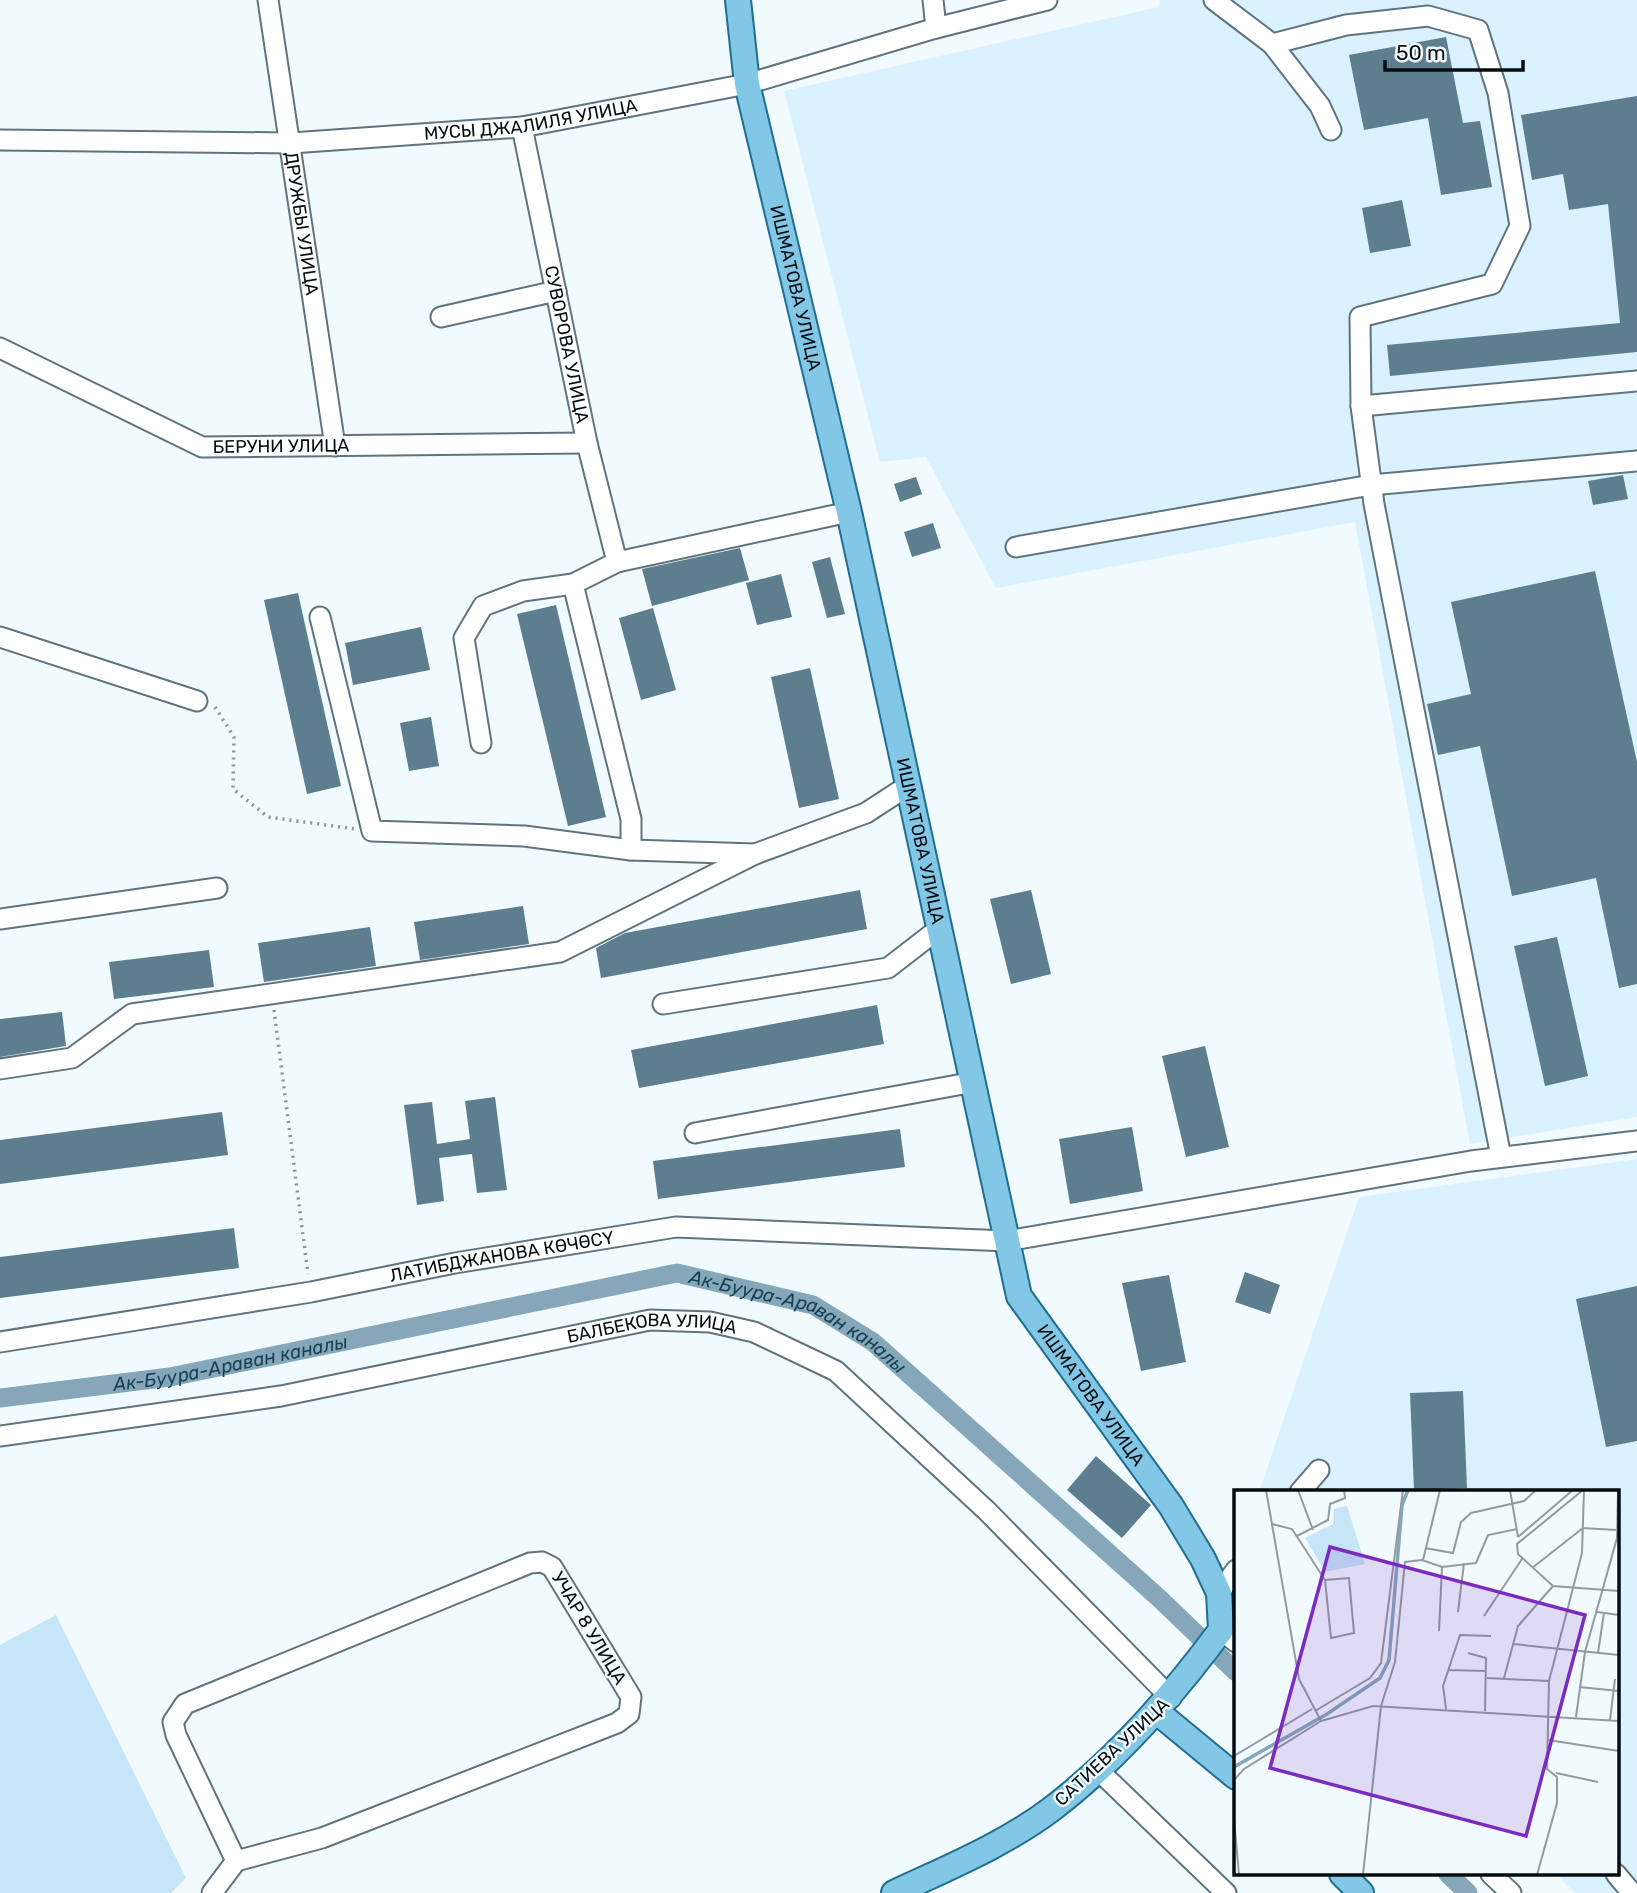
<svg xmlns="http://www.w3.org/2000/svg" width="1637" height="1893" font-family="Rubik,sans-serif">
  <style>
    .built { fill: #daf2ff }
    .green { fill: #c6e6f8 }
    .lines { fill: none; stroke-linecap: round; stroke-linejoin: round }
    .canal { stroke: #85a7b9; stroke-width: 19 }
    .building { fill: #5d7e8f }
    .minor-casing { stroke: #60747e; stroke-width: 23 }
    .major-casing { stroke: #206e90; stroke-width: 28 }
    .path { stroke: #8c9498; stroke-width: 3.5; stroke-dasharray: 2 5; stroke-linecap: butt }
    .minor { stroke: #fff; stroke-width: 19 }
    .major { stroke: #82c8e6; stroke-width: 24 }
    .labels { text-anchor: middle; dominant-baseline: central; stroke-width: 5; stroke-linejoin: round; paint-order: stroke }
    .street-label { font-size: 18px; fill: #060d11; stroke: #f1faff }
    .water-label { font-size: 19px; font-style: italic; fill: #154257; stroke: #f1faff }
    .inset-river { fill: none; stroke: #85a7b9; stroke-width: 3.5 }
    .inset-road { fill: none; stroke: #939ba0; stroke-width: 2 }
    .view { fill: #7b2cbf; fill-opacity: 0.15; stroke: #7b2cbf; stroke-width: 3.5 }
    .inset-edge { fill: none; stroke: #060d11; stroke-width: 3.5 }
  </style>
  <rect width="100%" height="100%" fill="#f1faff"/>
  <path class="built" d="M1160,0H1637V1117L1470,1144L1355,522L996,588L926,457L880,462L784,91L1159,7Z
    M1637,1159V1893H1575L1556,1874H1618V1492H1259L1359,1197Z"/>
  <path class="green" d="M56,1615L186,1878L171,1893H0V1645Z"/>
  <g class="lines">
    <g class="canal">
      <path id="s1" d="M0,1398L170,1377L677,1273L813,1305L873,1342L1160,1599L1236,1672"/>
      <path d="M1448,1874L1468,1893"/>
    </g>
  </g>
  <path class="building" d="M1446,37L1463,123L1480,121L1492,187L1441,195L1428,118L1364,130L1349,55Z
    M1637,96V352L1390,376L1387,345L1620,323L1608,204L1569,210L1563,174L1532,180L1521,115Z
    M1402,200L1411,246L1370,253L1362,208Z
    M1623,475L1628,499L1593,505L1588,481Z
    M916,477L922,494L900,502L894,484Z
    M933,523L941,548L912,557L904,532Z
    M740,548L749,580L652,606L642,569Z
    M830,557L845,614L827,618L812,562Z
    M1595,571L1637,762V984L1619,988L1596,878L1512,896L1480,746L1438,755L1427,704L1471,694L1451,602Z
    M781,574L792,617L757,625L746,583Z
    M298,593L341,786L307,794L264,600Z
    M556,605L606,817L568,826L517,614Z
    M653,608L676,690L641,700L619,618Z
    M421,627L430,670L353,685L345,643Z
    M810,668L839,799L799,808L771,677Z
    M431,717L439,766L409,771L400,723Z
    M860,890L867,929L601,978L596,948L625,933Z
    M1031,890L1051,974L1011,984L990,899Z
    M523,906L529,944L420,960L414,922Z
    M370,927L376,966L264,982L258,943Z
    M1557,937L1588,1076L1545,1086L1514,946Z
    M209,950L214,987L114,999L109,962Z
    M877,1005L884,1044L639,1088L631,1050Z
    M62,1012L66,1046L0,1057V1019Z
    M1205,1046L1229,1147L1186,1157L1162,1056Z
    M495,1097L507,1190L477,1193L472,1154L439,1158L444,1201L417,1205L404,1105L432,1102L437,1144L470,1139L465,1101Z
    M222,1112L228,1155L0,1184V1140Z
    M1132,1127L1143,1191L1070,1204L1059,1139Z
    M900,1129L905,1167L658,1199L653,1161Z
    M234,1228L239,1268L0,1298V1257Z
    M1245,1272L1280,1285L1270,1314L1235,1302Z
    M1169,1275L1186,1362L1141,1371L1122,1283Z
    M1637,1286V1441L1606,1447L1576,1299Z
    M1463,1391L1467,1488L1414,1490L1410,1393Z
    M1096,1456L1151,1505L1122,1538L1067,1490Z"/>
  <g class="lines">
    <g class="minor-casing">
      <g id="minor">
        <path id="s2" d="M268,0L335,446"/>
        <path d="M933,0L936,28"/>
        <path d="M1214,0L1272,44L1320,106L1331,130"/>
        <path d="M1272,44L1346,25L1428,16L1478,30L1498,93L1520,226L1492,284L1360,317L1361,406L1374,504L1501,1157"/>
        <path id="s3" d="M522,127L587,443L617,562"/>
        <path id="s4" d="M0,140L291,143L522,127L747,84L936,28L1047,0"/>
        <path d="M441,317L556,291"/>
        <path id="s5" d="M0,348L202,447L587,443"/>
        <path d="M1361,406L1637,381"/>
        <path d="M1016,547L1371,485L1637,461"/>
        <path d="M573,584L631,819V850"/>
        <path d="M320,617L372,831L524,836L631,850L755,854L866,813L909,785"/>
        <path d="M0,637L197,701"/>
        <path d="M481,743L464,638L483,606L523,591L573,584L617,562L849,512"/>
        <path d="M0,919L217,888"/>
        <path d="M663,1004L888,968L941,927"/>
        <path d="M0,1069L72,1058L132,1014L560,952L755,854"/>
        <path d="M695,1133L974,1082"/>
        <path id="s6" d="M0,1342L311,1292L455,1263L676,1227L1007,1241L1471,1161L1637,1141"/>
        <path id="s7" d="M0,1436L281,1396L650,1320L710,1322L754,1332L836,1371L987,1511L1171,1698"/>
        <path d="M1300,1492L1319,1470"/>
        <path d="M1219,1593L1236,1570"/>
        <path d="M1221,1630L1236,1642"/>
        <path d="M1097,1769L1226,1893"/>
        <path d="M1491,1874L1511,1893"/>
        <path d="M1616,1874L1632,1893"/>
        <path d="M212,1893L236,1861L322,1838L617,1723L629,1714L631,1697L552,1567L542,1562L530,1563L185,1704L173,1722L176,1735L236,1861"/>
      </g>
    </g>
    <g class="major-casing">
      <g id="major">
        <path id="s8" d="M738,0L747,84L849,512L1019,1296L1171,1506L1203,1559L1219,1593L1221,1630C1173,1695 1118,1758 1053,1808C1006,1844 947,1868 894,1893"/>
        <path d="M1156,1711L1236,1777"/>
        <path d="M1342,1874L1361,1893"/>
      </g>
    </g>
    <path class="path" d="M215,707L234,737L233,789L268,817L355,829
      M274,1010L308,1274"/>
    <use href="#minor" class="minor"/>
    <use href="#major" class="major"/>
  </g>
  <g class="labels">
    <g class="street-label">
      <text stroke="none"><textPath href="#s4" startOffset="532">МУСЫ ДЖАЛИЛЯ УЛИЦА</textPath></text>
      <text stroke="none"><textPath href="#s2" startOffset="226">ДРУЖБЫ УЛИЦА</textPath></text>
      <text stroke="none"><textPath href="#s8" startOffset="294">ИШМАТОВА УЛИЦА</textPath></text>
      <text stroke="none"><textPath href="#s3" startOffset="222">СУВОРОВА УЛИЦА</textPath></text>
      <text stroke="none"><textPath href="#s5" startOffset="304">БЕРУНИ УЛИЦА</textPath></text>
      <text stroke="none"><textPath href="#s8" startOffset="861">ИШМАТОВА УЛИЦА</textPath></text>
      <text stroke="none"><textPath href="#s6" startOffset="509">ЛАТИБДЖАНОВА КӨЧӨСҮ</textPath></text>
      <text stroke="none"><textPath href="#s7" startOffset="662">БАЛБЕКОВА УЛИЦА</textPath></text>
      <text stroke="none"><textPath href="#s8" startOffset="1449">ИШМАТОВА УЛИЦА</textPath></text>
      <text transform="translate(589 1628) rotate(59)">УЧАР 8 УЛИЦА</text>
      <text transform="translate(1112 1752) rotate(-43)">САТИЕВА УЛИЦА</text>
    </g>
    <g class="water-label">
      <text stroke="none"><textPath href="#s1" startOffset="821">Ак-Буура-Араван каналы</textPath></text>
      <text stroke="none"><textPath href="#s1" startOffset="233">Ак-Буура-Араван каналы</textPath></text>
    </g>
  </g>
  <g transform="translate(1234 1490)">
    <rect width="385" height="385" fill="#f1faff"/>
    <path d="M113,16L131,74L91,82L71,48L99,34L100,19Z" fill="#c6e6f8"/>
    <path class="inset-river" d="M0,277L93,224L146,188L155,170L168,15L174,0"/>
    <path class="inset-road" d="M32,0L65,189L87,231L139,216L385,231M64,0L79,40M276,0L284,47M349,0L283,54L284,64L319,96L385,101M38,34L58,39L91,90L97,148L120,143L115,88L91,90M63,46L94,30L96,14L111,8L110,0M284,47L339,0M191,58L219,63L227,32L237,23L290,11L302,0M189,70L206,0M298,78L349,38L382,40M224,122L230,73M363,122L385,125M250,126L288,69M205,141L208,77M279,154L385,165M234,163L252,168L251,221M364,163L370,123M214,180L252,181M253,188L315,191M270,188L284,136L319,96M345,197L385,201M212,219L209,196L226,145L257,146M81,221L136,188L147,173L169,0M342,227L351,162L383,48L384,0M376,230L381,189M314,250L385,261M0,266L78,219M322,283L364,292M0,290L10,279L87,231M0,329L5,385M129,385L147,216L161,172L171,72L188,70L208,77L242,73L254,45L283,39M303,385L323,313V287L313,279L315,191L348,63L350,0"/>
    <path class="view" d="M96,57L351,125L292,346L36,278Z"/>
    <rect width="385" height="385" class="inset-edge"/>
  </g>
  <path d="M1385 60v10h138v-10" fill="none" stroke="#060d11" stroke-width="3.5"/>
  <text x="1396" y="60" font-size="21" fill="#060d11" stroke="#f1faff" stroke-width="5" paint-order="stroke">50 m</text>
</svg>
